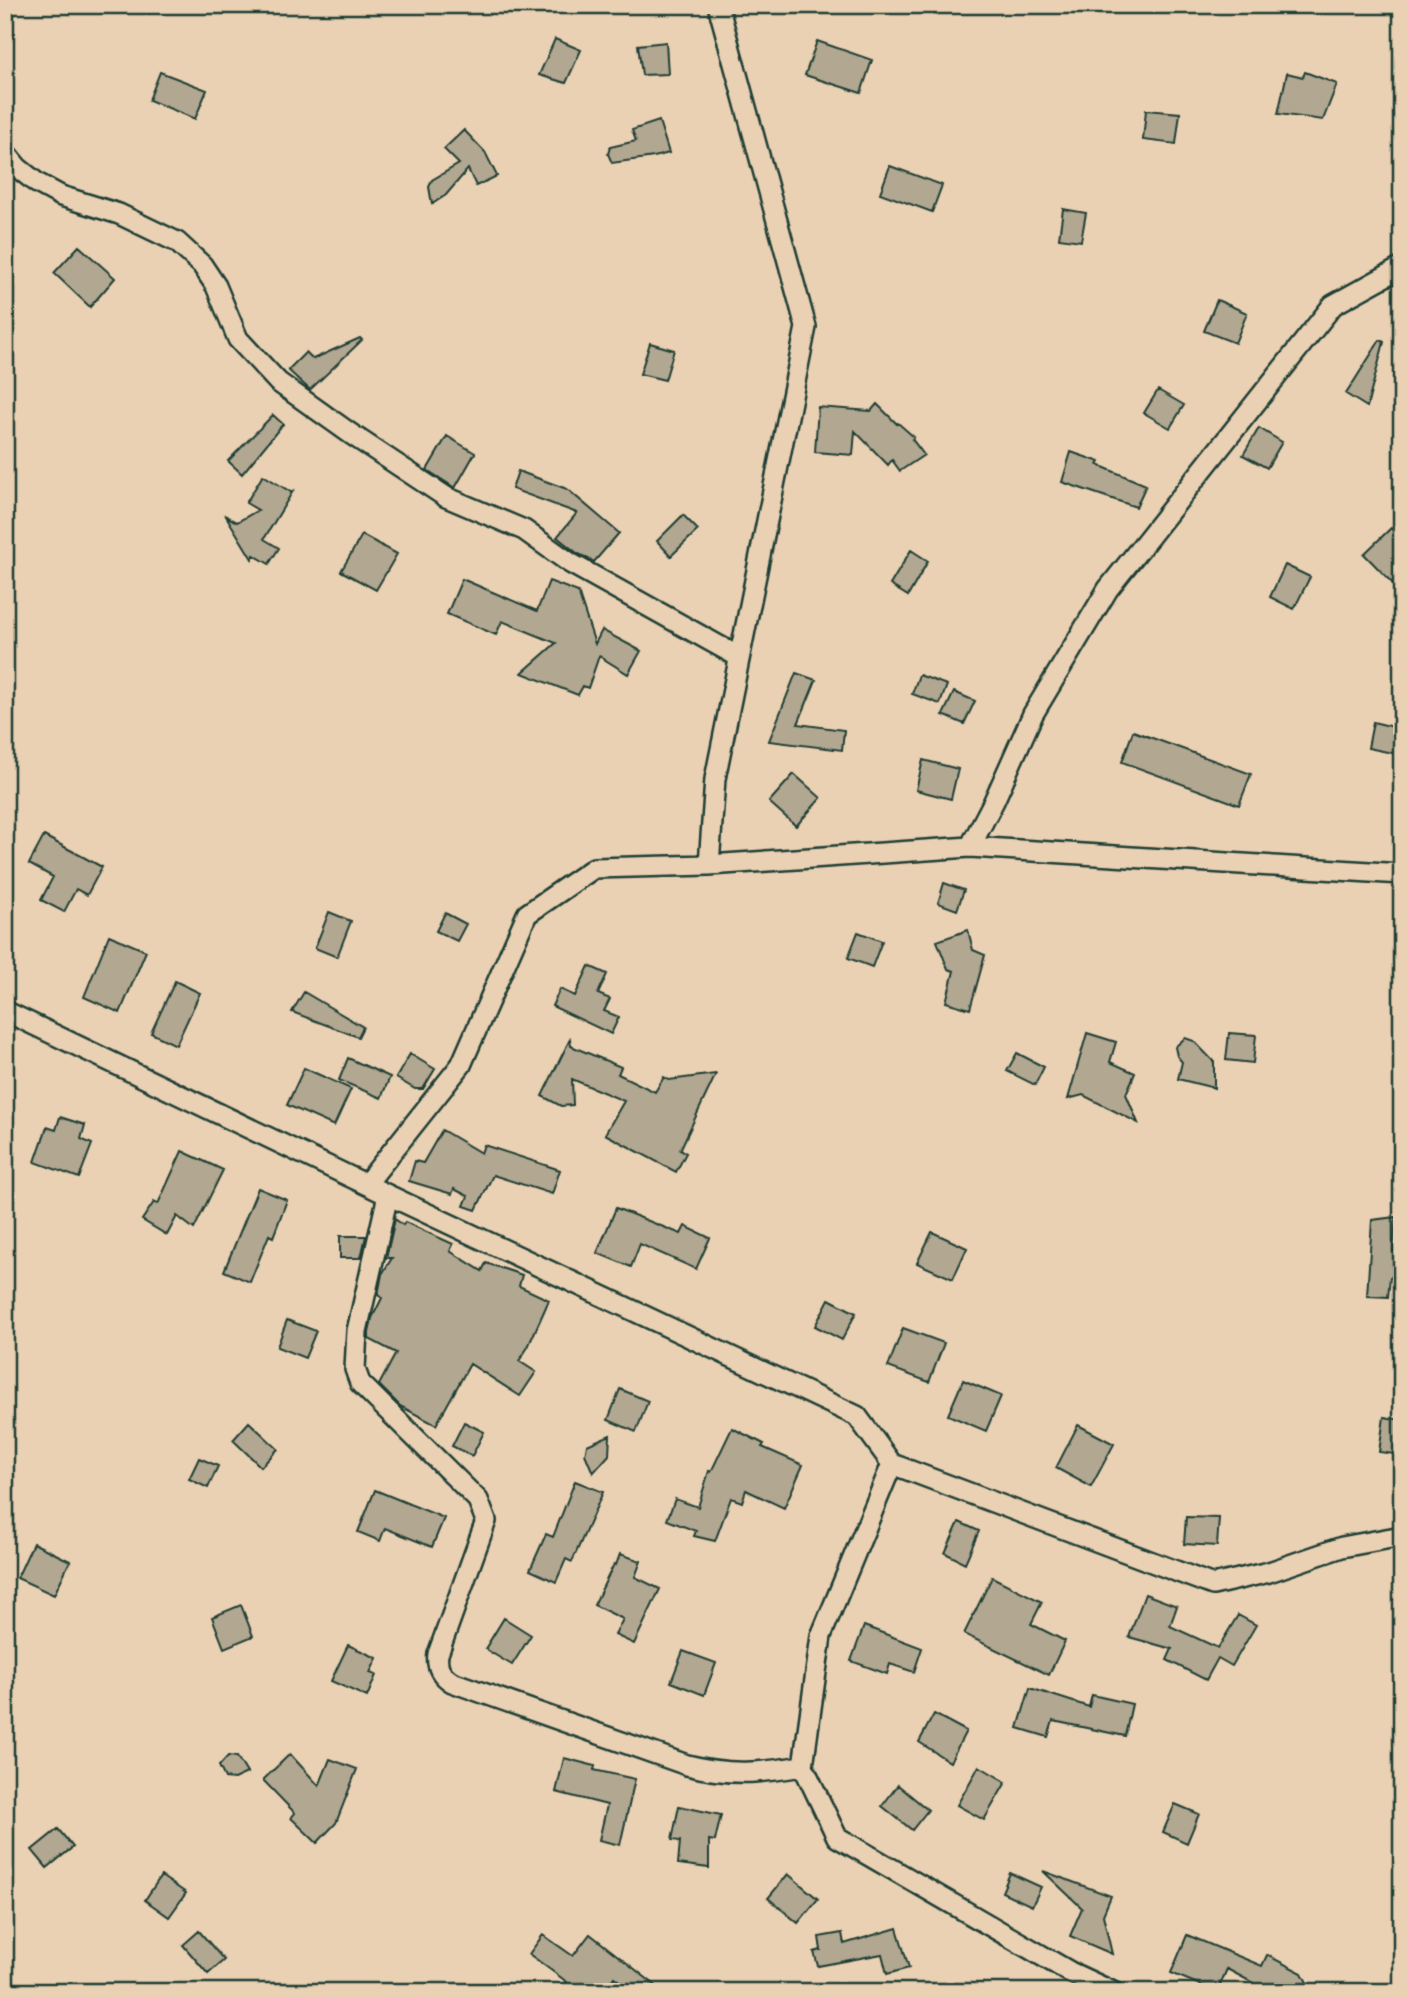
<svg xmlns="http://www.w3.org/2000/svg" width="1407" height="1997" font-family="Kalam,sans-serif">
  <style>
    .building { fill: #b2a790; stroke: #1f3d34; stroke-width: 2 }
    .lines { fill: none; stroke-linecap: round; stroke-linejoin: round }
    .street-casing { stroke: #1f3d34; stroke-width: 24 }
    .street { stroke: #ebd1b3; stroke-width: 19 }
  </style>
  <rect width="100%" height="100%" fill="#ebd1b3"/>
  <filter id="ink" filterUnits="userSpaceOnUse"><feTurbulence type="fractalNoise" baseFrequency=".0143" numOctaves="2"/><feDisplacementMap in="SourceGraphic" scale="14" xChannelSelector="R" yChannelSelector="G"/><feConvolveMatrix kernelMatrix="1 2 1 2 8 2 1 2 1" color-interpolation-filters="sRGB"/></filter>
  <g filter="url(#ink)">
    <path class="building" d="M555,39L581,50L566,83L539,75Z
      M817,41L872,60L861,93L805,75Z
      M666,42L668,74L642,75L638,45Z
      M160,72L207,90L195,119L149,100Z
      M1305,72L1337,84L1323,120L1278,114L1287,73L1303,77Z
      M1146,110L1180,113L1176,144L1143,140Z
      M659,121L669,153L654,157L612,163L608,154L610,147L636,141L632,130Z
      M464,130L485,152L497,176L476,186L468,169L446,195L432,204L429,187L432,180L459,164L444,149Z
      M890,166L942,185L932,212L880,193Z
      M1063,209L1086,213L1081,241L1059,238Z
      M79,246L115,278L90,307L54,273Z
      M1217,300L1247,313L1235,343L1204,331Z
      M360,338L362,340L310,390L288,370L306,352L313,359Z
      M1380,340L1384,342L1367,407L1346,394Z
      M650,343L674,350L665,380L640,374Z
      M1158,390L1184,405L1170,428L1144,413Z
      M877,404L897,424L898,423L914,437L912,439L924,455L900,471L892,460L888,465L855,431L853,455L815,452L818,407L871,411Z
      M273,415L283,424L242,474L228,461Z
      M1259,428L1282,442L1267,468L1243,455Z
      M447,436L475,453L455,488L427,470Z
      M1071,452L1100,462L1098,465L1146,485L1136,507L1062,482Z
      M518,471L567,489L619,533L594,562L577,553L557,537L577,513L512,489Z
      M263,475L291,492L293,491L264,539L279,548L269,564L254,555L252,559L226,516L237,522L258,510L246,503Z
      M683,515L698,530L671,556L657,541Z
      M1391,528L1402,539V593L1364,554Z
      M362,535L397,554L376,590L341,571Z
      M911,550L928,561L908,596L890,585Z
      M1285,565L1310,577L1294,609L1270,597Z
      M462,579L537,611L549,581L578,592L595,644L602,630L641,651L628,674L599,656L588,688L583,686L578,695L522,673L556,643L502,621L496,635L447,614Z
      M796,673L816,680L798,724L844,730L842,750L769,741Z
      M919,675L947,685L940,704L912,694Z
      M954,692L975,701L964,724L943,715Z
      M1373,722L1402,729V755L1368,748Z
      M1133,731L1251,774L1239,805L1122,762Z
      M923,760L958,769L951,799L916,790Z
      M794,774L821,798L796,826L769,802Z
      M44,836L102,867L87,895L76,889L64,912L41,900L53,877L29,864Z
      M944,883L964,890L957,910L938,903Z
      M329,912L351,921L337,957L315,948Z
      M445,913L466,924L457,941L436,931Z
      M968,930L973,950L985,955L970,1009L946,1002L954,971L948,969L937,941Z
      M858,932L882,941L872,967L848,958Z
      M109,935L146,951L120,1013L84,997Z
      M589,966L607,974L598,994L610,999L604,1011L619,1017L611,1034L552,1006L560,989L575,996Z
      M175,981L200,993L176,1045L151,1033Z
      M304,992L363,1027L358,1037L292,1012Z
      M1087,1033L1116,1042L1110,1062L1135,1073L1126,1094L1138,1123L1083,1095L1068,1099Z
      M1229,1033L1256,1035L1253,1063L1226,1060Z
      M1185,1038L1194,1041L1214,1062V1088L1178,1079L1182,1062L1177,1056L1175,1047Z
      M570,1039L571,1046L621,1067L618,1074L655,1092L664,1077L669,1080L716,1074L680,1150L686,1153L676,1172L605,1134L624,1101L572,1079L573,1105L561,1106L542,1096Z
      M1017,1053L1044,1067L1035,1085L1007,1071Z
      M410,1054L435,1069L423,1089H415L396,1078Z
      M348,1058L390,1077L381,1098L339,1080Z
      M304,1068L351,1089L334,1126L287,1105Z
      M60,1117L85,1125L81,1139L92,1144L79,1178L35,1162L47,1127L56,1130Z
      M442,1130L481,1153L484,1145L560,1170L552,1194L493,1175L476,1210L464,1206L468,1196L454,1189L452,1194L409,1181L415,1161L423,1163Z
      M182,1151L223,1170L194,1229L177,1216L167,1235L142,1220L154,1202L158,1204Z
      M258,1188L287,1200L273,1237L269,1235L250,1282L224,1271Z
      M616,1208L681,1234L685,1226L710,1238L696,1269L640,1244L631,1267L597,1253Z
      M1396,1217L1393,1251L1402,1254V1273L1390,1277L1388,1297L1367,1296L1372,1220Z
      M395,1219L403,1225L405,1222L453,1244L450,1251L482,1271L486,1263L522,1275L519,1286L549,1300L528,1347L519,1361L536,1372L520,1396L470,1364L436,1425L400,1406L379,1385L396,1353L369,1339V1333L372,1318L382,1298L378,1295L382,1274L392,1258H386Z
      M932,1232L967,1248L953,1279L917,1263Z
      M340,1236H366L361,1258H340Z
      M829,1299L856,1313L842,1340L815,1326Z
      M287,1320L316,1331L305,1358L277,1347Z
      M903,1328L944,1343L929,1382L888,1367Z
      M963,1380L1001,1396L986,1431L948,1415Z
      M620,1389L648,1401L636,1432L608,1420Z
      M1384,1417L1402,1420V1455L1379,1452Z
      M249,1422L278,1449L261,1467L233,1440Z
      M464,1422L484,1432L472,1456L452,1446Z
      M1078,1425L1114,1444L1091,1487L1056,1468Z
      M732,1428L764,1444L762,1447L803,1465L784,1508L746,1490L742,1502L731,1498L715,1541L694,1536L696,1531L667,1520L675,1499L698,1507L709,1471L711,1472Z
      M610,1435L609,1455L593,1473L585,1454L587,1445Z
      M199,1458L218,1466L208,1488L189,1479Z
      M575,1481L603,1492L572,1562L566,1559L556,1582L530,1570L546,1534L553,1537Z
      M375,1490L444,1518L432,1547L385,1528L380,1541L358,1532Z
      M1186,1517L1219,1518L1217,1546L1184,1544Z
      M959,1522L979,1531L965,1563L945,1553Z
      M33,1543L70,1561L54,1595L17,1578Z
      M620,1554L641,1561L635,1577L660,1589L634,1644L615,1635L623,1619L594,1605L614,1564L616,1565Z
      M992,1577L1042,1602L1031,1624L1065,1641L1049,1675L964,1634Z
      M1145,1594L1177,1606L1170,1626L1218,1648L1238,1615L1256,1625L1232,1666L1218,1658L1206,1680L1167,1660L1172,1649L1129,1637Z
      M241,1605L253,1636L224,1648L212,1617Z
      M504,1618L531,1635L512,1665L485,1649Z
      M864,1626L922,1648L914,1672L890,1664L887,1674L851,1661Z
      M348,1645L377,1658L370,1673L376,1675L367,1697L331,1681Z
      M683,1651L716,1663L704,1695L671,1682Z
      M1030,1688L1089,1707L1092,1695L1132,1704L1125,1736L1053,1721L1048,1737L1018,1728Z
      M934,1714L966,1731L950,1762L919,1742Z
      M290,1754L319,1786L330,1759L357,1769L336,1823L317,1843L291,1818L295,1813L263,1780Z
      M228,1756L237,1757L247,1773L234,1779L225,1778L219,1766Z
      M564,1758L595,1766L594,1770L635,1779L620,1845L599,1840L607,1805L556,1792Z
      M979,1766L1006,1782L984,1820L957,1805Z
      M898,1785L928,1810L912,1830L882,1806Z
      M1175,1804L1199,1814L1187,1843L1163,1832Z
      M679,1806L721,1815L715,1841L709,1840V1868L678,1864L680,1841L672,1840Z
      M58,1829L73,1847L47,1868L32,1850Z
      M1043,1871L1111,1896L1103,1915L1112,1954L1070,1936L1082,1908Z
      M1010,1873L1041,1887L1032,1906L1002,1892Z
      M788,1874L818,1899L798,1923L768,1898Z
      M161,1876L186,1893L169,1917L145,1900Z
      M897,1928L909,1968L887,1974L882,1954L818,1966L814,1952L821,1950L819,1937L842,1933L844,1944Z
      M199,1931L224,1960L208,1974L183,1945Z
      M590,1934L664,1992H633L614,1977L604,1992H561L567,1982L529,1954L543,1935L573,1956Z
      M1187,1935L1262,1966L1267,1955L1302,1973L1312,1992H1270L1227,1969L1217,1992L1171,1973Z"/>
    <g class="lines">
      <g class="street-casing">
        <path id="street" d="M5,152L18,168L37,183L61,196L119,214L177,242L202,265L216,286L238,339L278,382L351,434L446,497L524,530L570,563L739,657
          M970,847L994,801L1033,714L1108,589L1333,305L1402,267
          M709,865L715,779L806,327L718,5
          M5,1011L388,1195L857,1416L892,1464L821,1636L803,1766L837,1837L1070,1972L1113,1992
          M367,1183L461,1065L527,914L594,868L709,865L970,847L1402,874
          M388,1195L357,1331L355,1369L360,1383L478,1500L486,1521L438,1654C436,1667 441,1675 452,1682L687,1765C730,1776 760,1773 803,1766
          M892,1464L1213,1585L1269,1572L1342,1547L1402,1536"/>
      </g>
      <use href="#street" class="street"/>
    </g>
  </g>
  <rect width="1407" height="1997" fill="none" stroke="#ebd1b3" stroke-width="28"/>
  <rect x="14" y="14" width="1379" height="1969" fill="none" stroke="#1f3d34" stroke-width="2.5" filter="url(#ink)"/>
</svg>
